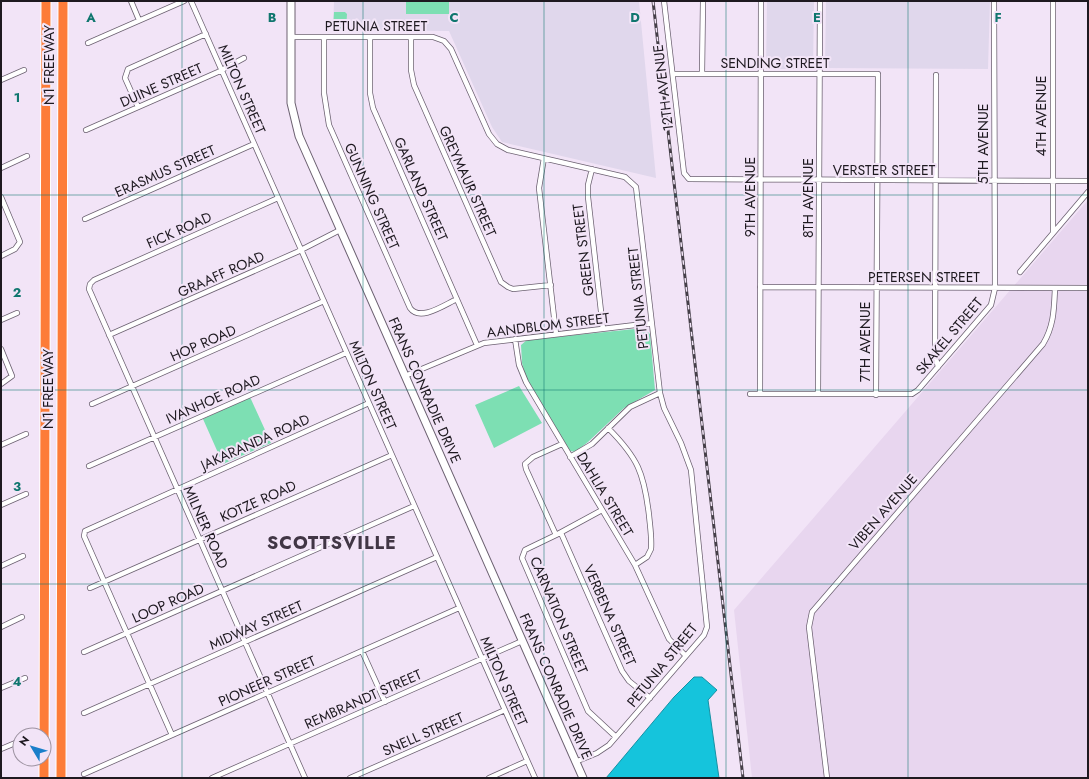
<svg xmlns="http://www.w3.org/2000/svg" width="1089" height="779" font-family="Jost,sans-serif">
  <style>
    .built { fill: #e8d6ef }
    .education { fill: #e0d7ec }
    .green { fill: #7ddfb3 }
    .water { fill: #15c4dc; stroke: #1891a4 }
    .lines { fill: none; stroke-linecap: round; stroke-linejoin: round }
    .street-casing { stroke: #6c6171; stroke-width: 6 }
    .secondary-casing { stroke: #6c6171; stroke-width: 9 }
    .highway-casing { stroke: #fff; stroke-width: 11 }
    .street { stroke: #fff; stroke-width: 4.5 }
    .secondary { stroke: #fff; stroke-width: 7 }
    .highway { stroke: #fd7c38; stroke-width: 9 }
    .rail-casing { stroke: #453f48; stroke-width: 3 }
    .rail { stroke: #f2e4f7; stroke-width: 1.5; stroke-dasharray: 4.5; stroke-linecap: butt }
    .grid { fill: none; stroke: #0f766e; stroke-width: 1; stroke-opacity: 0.55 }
    .labels { text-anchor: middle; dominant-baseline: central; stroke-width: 4; stroke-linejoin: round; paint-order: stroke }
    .street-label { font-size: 14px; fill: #1e1920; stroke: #f2e4f7 }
    .district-label { font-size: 18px; font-weight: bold; letter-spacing: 1px; fill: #413645; stroke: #f2e4f7 }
    .grid-label { font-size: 13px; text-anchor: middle; font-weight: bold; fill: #0f766e; stroke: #f2e4f7; stroke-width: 4; stroke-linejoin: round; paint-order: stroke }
  </style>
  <rect width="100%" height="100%" fill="#f2e4f7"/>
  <path class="built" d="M1088,200V778H752L734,610Z"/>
  <path class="education" d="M334,1H639L656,178L502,142L492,127L449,31L333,30Z
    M767,1H814L813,69H766Z
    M826,1H990L988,69L825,68Z"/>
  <path class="green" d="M406,1H449V14H406Z
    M334,12H345L347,14L346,30H333Z
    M644,328L650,334L655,390L624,408L588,442L575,452L570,451L526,378L522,363L521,345L527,340Z
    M519,386L542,423L494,448L475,405Z
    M250,397L271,443L223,464L203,419Z"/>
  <path class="water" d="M694,677H702L717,690L708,700L719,778H606L674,697Z"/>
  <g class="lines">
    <g class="street-casing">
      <path id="street" d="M131,1L139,20
        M191,1L535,778
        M664,1L684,173L689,179L1088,181
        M1053,1V232
        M291,37H433L444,41L451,49L489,134L497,144L508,150L625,177L636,187L660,393L664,408L681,443L691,470L707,627L704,635L609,745L597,753L575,762
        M324,37V93L329,125L410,308C420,322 444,305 457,299
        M370,37V93L373,108L477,345
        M411,37V70L414,85L501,282L508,287L513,289L551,285
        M88,43L184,1
        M673,74H878L876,395
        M702,74L703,1
        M936,75L935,354L938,367
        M1,80L24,70
        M138,107L125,78L128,69L206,34
        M86,130L218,72L244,58
        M544,158L539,188L556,334
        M1,168L27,156
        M592,169L588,185V197L603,329
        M1,197L20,242L15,249L1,256
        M278,198L94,280L90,284L89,289L305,778
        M85,219L254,144
        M1020,272L1088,192
        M760,287L1088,288
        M1,320L17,313
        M109,335L297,252L340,230
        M515,339L519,365L526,382L635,565L669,639L686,656
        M1,349L12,376L1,384
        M405,376L484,343L652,323
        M750,394H912L918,390L991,305L995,288L994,1
        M760,394L761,1
        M818,394L820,1
        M92,404L324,301
        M608,428C638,458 644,473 649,515C650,526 652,538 651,549L647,557L635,565
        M1,445L26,434
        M570,457L592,444L630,407L660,393
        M89,466L346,353
        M1,505L26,494
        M602,510L556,535L529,548L525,550L522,558L588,711L616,737
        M561,533L622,671L629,681L650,698
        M556,535L526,469L525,464L533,457L562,444
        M1,566L23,556
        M90,588L392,455
        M1,627L22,617
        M362,651L385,702
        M84,652L414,506
        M1,688L25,678
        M84,713L437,557
        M172,735L84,536L85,531L369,403
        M1,749L20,741
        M84,774L459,608
        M212,778L522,641
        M350,778L505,710
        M489,778L527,761
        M827,778L809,627L812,612L1043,344C1054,326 1054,309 1055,288"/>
    </g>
    <g class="secondary-casing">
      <path id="secondary" d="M291,1V103L299,136L583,778"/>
    </g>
    <g class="highway-casing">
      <path id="highway" d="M44,778L46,1
        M61,778L63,1"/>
    </g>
    <use href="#street" class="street"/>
    <use href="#secondary" class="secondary"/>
    <use href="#highway" class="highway"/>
    <g class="rail-casing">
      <path id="rail" d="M653,1L743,778"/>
    </g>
    <use href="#rail" class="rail"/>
  </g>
  <path class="grid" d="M182,1V778M363,1V778M544,1V778M726,1V778M908,1V778M1,195H1088M1,390H1088M1,584H1088"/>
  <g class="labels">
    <g class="street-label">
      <text x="376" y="26">PETUNIA STREET</text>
      <text x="775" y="63">SENDING STREET</text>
      <text transform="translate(49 65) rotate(-90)">N1 FREEWAY</text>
      <text transform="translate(161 85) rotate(-24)">DUINE STREET</text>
      <text transform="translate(663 88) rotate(-97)">12TH AVENUE</text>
      <text transform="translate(242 89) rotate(66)">MILTON STREET</text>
      <text transform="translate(1041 116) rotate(-90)">4TH AVENUE</text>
      <text transform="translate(983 144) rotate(-90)">5TH AVENUE</text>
      <text x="884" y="170">VERSTER STREET</text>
      <text transform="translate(165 171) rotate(-24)">ERASMUS STREET</text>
      <text transform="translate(468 181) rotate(66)">GREYMAUR STREET</text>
      <text transform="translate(421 189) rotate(66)">GARLAND STREET</text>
      <text transform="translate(372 196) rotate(66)">GUNNING STREET</text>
      <text transform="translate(750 197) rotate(-90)">9TH AVENUE</text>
      <text transform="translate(808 198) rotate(-90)">8TH AVENUE</text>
      <text transform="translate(179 230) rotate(-24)">FICK ROAD</text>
      <text transform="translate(583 250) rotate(-97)">GREEN STREET</text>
      <text transform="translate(221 274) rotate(-24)">GRAAFF ROAD</text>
      <text x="924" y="277">PETERSEN STREET</text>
      <text transform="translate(638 298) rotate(-96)">PETUNIA STREET</text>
      <text transform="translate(548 325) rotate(-7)">AANDBLOM STREET</text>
      <text transform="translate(949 336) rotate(-50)">SKAKEL STREET</text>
      <text transform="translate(865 342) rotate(-90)">7TH AVENUE</text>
      <text transform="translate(203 343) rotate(-24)">HOP ROAD</text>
      <text transform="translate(373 385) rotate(66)">MILTON STREET</text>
      <text transform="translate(48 389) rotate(-90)">N1 FREEWAY</text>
      <text transform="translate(425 390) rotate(66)">FRANS CONRADIE DRIVE</text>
      <text transform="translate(213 399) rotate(-24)">IVANHOE ROAD</text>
      <text transform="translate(255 442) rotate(-24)">JAKARANDA ROAD</text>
      <text transform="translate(605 494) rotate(59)">DAHLIA STREET</text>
      <text transform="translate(258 501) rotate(-24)">KOTZE ROAD</text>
      <text transform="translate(883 512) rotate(-49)">VIBEN AVENUE</text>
      <text transform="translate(206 527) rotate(66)">MILNER ROAD</text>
      <text transform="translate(168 603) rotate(-24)">LOOP ROAD</text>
      <text transform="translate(559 615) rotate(67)">CARNATION STREET</text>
      <text transform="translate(610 615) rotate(66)">VERBENA STREET</text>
      <text transform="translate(256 625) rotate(-24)">MIDWAY STREET</text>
      <text transform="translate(662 665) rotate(-51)">PETUNIA STREET</text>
      <text transform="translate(267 681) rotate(-24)">PIONEER STREET</text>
      <text transform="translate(504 681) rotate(66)">MILTON STREET</text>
      <text transform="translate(556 686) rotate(66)">FRANS CONRADIE DRIVE</text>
      <text transform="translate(363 699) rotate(-24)">REMBRANDT STREET</text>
      <text transform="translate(423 734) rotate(-24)">SNELL STREET</text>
    </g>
    <g class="district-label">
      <text x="332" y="543">SCOTTSVILLE</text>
    </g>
  </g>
  <g class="grid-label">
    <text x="91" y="22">A</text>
    <text x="272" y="22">B</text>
    <text x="454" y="22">C</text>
    <text x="635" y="22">D</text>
    <text x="817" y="22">E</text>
    <text x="998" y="22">F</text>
    <text x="17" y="102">1</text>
    <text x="17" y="297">2</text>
    <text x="17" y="491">3</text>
    <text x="17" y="686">4</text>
  </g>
  <rect width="1089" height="779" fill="none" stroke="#1e1920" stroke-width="4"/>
  <g transform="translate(32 747) rotate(308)"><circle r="19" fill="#f2e4f7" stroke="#9d93a1"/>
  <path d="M0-3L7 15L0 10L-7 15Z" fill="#1a7fca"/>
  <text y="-6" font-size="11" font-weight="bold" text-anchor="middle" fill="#1e1920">N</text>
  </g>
</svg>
